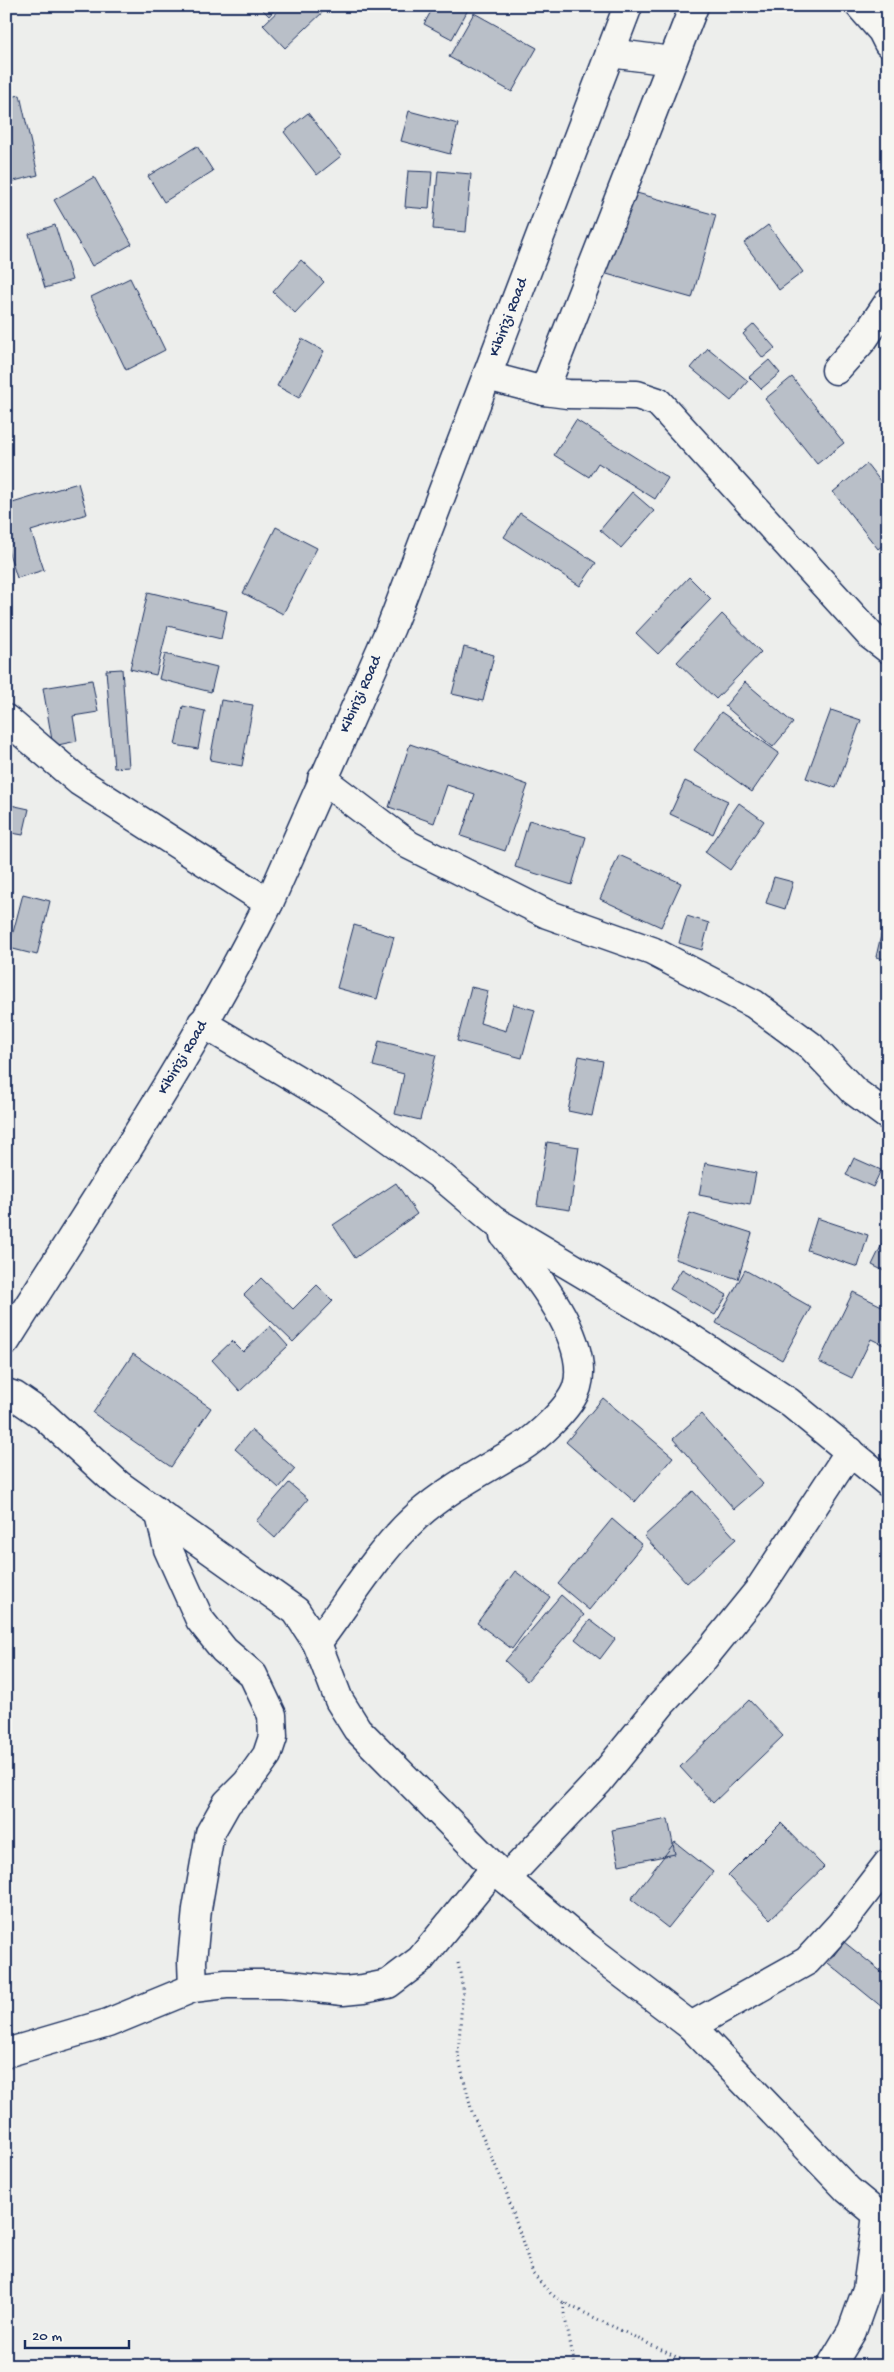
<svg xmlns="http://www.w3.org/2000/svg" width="894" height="2372" font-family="'Gochi Hand',sans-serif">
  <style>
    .building { fill: #b9bfc8; stroke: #1b2f5e }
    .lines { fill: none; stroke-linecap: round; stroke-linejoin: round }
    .minor-casing { stroke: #1b2f5e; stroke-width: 31 }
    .path { stroke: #1b2f5e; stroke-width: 3; stroke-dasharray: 1 4; stroke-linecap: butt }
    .minor { stroke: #f6f6f2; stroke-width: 28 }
    .labels { text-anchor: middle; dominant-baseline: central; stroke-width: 5; stroke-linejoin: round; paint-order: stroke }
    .street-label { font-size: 16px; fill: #1b2f5e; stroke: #f6f6f2 }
  </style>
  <rect width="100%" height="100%" fill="#edeeec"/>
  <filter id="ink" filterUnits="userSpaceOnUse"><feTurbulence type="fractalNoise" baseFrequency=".02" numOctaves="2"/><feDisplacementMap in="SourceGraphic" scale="10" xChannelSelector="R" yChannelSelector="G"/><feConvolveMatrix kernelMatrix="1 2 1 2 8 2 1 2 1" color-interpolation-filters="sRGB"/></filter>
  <g filter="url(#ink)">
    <path class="building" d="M259,6H278L269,16Z
      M283,6H320L324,11L285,48L263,25Z
      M434,6H470L452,39L424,24Z
      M474,13L537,48L512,92L449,57Z
      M20,95L38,175L10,182L6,168V98Z
      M409,111L458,124L450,154L401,141Z
      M308,113L341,156L317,175L284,132Z
      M197,146L213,171L164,202L148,176Z
      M408,171L432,172L429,209L405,207Z
      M438,171L471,174L466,232L433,229Z
      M94,177L132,244L92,266L54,200Z
      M626,190L716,215L692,298L603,273Z
      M55,225L72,280L45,288L29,234Z
      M768,225L803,272L779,290L744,243Z
      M301,260L324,282L295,313L273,292Z
      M130,278L165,350L126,370L91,297Z
      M754,324L775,348L763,358L743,334Z
      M302,339L324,351L299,398L277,386Z
      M708,348L748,381L731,401L691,368Z
      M769,360L780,373L761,389L749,377Z
      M792,377L844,443L817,464L765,399Z
      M576,420L668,478L655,499L598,463L589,477L554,455Z
      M867,464L888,491V541L878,549L833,492Z
      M78,483L87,514L31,531L44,570L17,578L6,544V505Z
      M632,492L654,511L621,548L600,530Z
      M520,513L596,563L580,586L504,537Z
      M276,527L317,548L283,614L243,593Z
      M689,577L711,599L658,654L636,633Z
      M148,592L227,611L221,639L168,626L156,675L130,669Z
      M722,614L761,652L716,699L677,662Z
      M464,647L494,655L483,701L452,694Z
      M165,654L217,667L211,692L159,679Z
      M122,669L129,767L114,768L106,670Z
      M92,680L98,712L73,716L77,741L53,746L43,688Z
      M745,682L793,723L773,747L725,706Z
      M221,700L253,705L242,766L210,760Z
      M183,706L205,711L198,749L175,745Z
      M831,710L861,720L836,788L806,778Z
      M721,712L779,753L752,792L694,750Z
      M410,744L528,785L505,851L461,836L475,794L447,785L434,823L389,807Z
      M6,747L10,748L6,764Z
      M685,781L728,801L713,834L670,814Z
      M739,803L764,821L730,870L705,852Z
      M6,804L29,809L23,835L6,832Z
      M529,820L586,837L572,885L515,867Z
      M619,855L681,883L661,927L600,899Z
      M774,877L793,882L785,909L766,903Z
      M23,894L50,901L37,955L9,948Z
      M886,913H888V960L876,957Z
      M687,916L709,923L702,950L679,943Z
      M354,925L394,937L377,999L337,988Z
      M471,987L488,991L480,1023L506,1031L513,1004L535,1010L522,1058L457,1041Z
      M379,1041L436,1055L420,1120L395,1114L404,1074L373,1066Z
      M579,1056L603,1061L592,1116L568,1111Z
      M547,1142L579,1147L570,1210L537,1205Z
      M854,1158L881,1170L873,1187L846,1175Z
      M705,1163L756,1173L750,1205L699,1195Z
      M396,1183L417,1214L355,1258L333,1225Z
      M690,1213L752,1233L738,1279L675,1259Z
      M817,1218L868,1235L858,1267L807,1250Z
      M888,1232V1273L872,1265Z
      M682,1269L727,1295L715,1315L670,1289Z
      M745,1270L811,1307L782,1360L716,1323Z
      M261,1278L293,1309L317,1285L333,1301L293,1342L244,1295Z
      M853,1292L888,1309V1347L871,1339L852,1378L819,1362Z
      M270,1326L288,1346L240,1391L212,1360L232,1341L243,1352Z
      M133,1354L211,1408L171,1467L93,1413Z
      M603,1398L673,1457L635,1502L566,1442Z
      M701,1414L763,1484L734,1509L673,1439Z
      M251,1430L295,1469L279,1488L235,1449Z
      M289,1483L308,1499L275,1538L256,1521Z
      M693,1491L736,1539L687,1583L644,1536Z
      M612,1519L642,1545L589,1610L558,1584Z
      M515,1571L550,1597L512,1649L477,1623Z
      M561,1595L584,1615L527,1681L505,1661Z
      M590,1620L615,1639L600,1659L575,1639Z
      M749,1700L783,1736L713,1803L680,1767Z
      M668,1819L675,1854L619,1865L612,1830Z
      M781,1823L824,1867L770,1919L728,1876Z
      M675,1842L713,1872L668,1928L631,1899Z
      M844,1942L888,1977V2012L828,1963Z"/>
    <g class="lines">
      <g class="minor-casing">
        <g id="minor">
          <path d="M860,6L882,31L888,43"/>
          <path d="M610,53L672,61"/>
          <path d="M836,370L863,340L888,303"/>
          <path d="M487,376L544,391L567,394L637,395L658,402L871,636L888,649"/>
          <path d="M544,391L694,6"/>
          <path d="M6,719L80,782L269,903"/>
          <path d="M322,779L409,845L547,914L652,951L754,1004L811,1046L854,1091L888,1116"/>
          <path d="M202,1023L347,1109L441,1176L493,1220L686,1335L789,1402L888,1483"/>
          <path id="s1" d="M6,1341C97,1197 192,1055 269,903L391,627L628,6"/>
          <path d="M6,1393L15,1396L44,1416L119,1485L296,1611L317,1643L339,1700L357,1729L506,1879L586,1946L691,2026L848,2190L888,2223"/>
          <path d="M160,1515L168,1549L200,1620L224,1650L253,1675L272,1715L273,1737L267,1755L247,1783L227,1803L210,1833L197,1909L192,1961L193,1988"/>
          <path d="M317,1643C349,1601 377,1552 417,1516C447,1489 485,1470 519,1449C537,1438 571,1407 577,1387C591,1340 532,1269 504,1235"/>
          <path d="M506,1879L599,1781L662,1703L703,1659L758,1591L850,1451"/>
          <path d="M691,2026L807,1961L841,1924L888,1863"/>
          <path d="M6,2053L108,2023L193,1988L226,1984H282L343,1991L363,1989L388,1984L420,1960L495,1868"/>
          <path d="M831,2366L852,2331L867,2289L877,2215"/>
        </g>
      </g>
      <path class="path" d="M458,1963L463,1988L458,2055L472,2112L504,2185L533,2274L551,2294L564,2303L695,2366
        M564,2303V2313L575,2366"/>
      <use href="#minor" class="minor"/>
    </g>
  </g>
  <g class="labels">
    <g class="street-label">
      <text stroke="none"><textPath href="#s1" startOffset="1144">Kibirizi Road</textPath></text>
      <text stroke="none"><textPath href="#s1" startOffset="739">Kibirizi Road</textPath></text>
      <text stroke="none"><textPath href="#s1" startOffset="334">Kibirizi Road</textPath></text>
    </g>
  </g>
  <rect width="894" height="2372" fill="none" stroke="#f6f6f2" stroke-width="25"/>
  <rect x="12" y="12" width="869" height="2347" fill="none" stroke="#1b2f5e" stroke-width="2" filter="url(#ink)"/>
  <path d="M25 2340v8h104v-8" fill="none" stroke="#1b2f5e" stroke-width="2.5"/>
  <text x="32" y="2340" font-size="15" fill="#1b2f5e" stroke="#f6f6f2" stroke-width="4" paint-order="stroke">20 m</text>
</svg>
